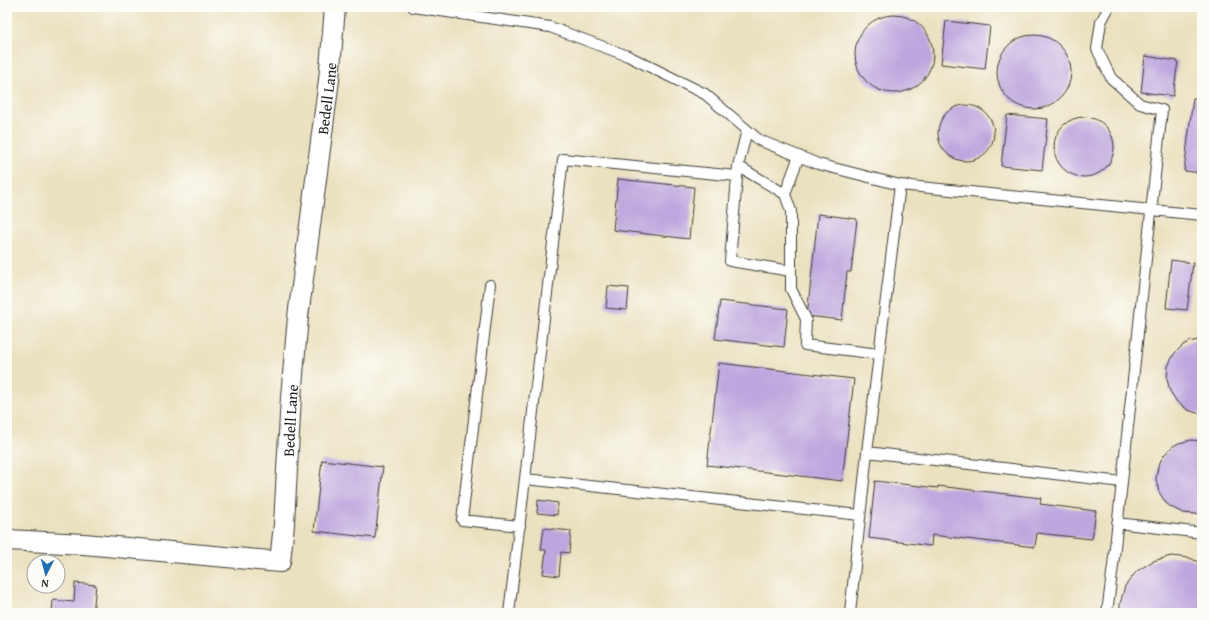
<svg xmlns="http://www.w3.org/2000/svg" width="1209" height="620" font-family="'Gentium Book Plus',serif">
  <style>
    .building { fill: #bea7de }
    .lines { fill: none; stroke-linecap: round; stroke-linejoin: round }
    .lane-casing { stroke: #3b3a34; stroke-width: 12 }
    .street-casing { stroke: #3b3a34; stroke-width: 22 }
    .lane { stroke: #fff; stroke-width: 10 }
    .street { stroke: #fff; stroke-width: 20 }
    .labels { text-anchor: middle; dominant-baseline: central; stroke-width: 3; stroke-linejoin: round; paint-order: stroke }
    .street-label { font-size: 15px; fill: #1c1c1c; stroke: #fdfcf7 }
  </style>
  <rect width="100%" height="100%" fill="#fdfcf7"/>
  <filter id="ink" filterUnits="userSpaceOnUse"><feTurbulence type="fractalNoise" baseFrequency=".025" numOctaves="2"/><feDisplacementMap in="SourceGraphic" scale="8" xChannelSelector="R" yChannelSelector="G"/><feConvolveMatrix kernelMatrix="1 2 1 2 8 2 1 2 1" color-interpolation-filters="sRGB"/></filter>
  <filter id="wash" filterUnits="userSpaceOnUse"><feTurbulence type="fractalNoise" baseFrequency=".012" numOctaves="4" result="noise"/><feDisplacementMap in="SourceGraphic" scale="16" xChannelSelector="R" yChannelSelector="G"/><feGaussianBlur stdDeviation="0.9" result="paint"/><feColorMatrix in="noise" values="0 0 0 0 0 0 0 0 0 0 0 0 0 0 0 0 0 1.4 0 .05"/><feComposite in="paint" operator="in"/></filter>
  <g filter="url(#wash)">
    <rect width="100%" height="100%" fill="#eae1bf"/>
    <g id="blocks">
      <path class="building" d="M855 54a39 39 0 1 1 78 0a39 39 0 1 1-78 0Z
        M946,21L990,26L985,69L941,64Z
        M997 72a37 37 0 1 1 74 0a37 37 0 1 1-74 0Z
        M1145,56L1178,61L1173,96L1141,92Z
        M1193,98L1202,99V173L1184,171Z
        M938 133a28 28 0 1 1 56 0a28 28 0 1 1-56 0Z
        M1007,115L1048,119L1042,170L1001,166Z
        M1054 147a30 30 0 1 1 60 0a30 30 0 1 1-60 0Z
        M618,179L694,187L689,239L613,230Z
        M818,214L857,219L851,272H847L842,320L807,316Z
        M1171,260L1193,263L1187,310L1166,308Z
        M608,286L629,288L627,310L606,308Z
        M720,301L788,309L784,347L715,339Z
        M1202,339V414H1200L1188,410L1177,402L1170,391L1167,379L1168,366L1174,354L1183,345L1189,342Z
        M719,363L854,379L842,481L707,465Z
        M1191,440L1202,441V513L1196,514L1183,513L1171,507L1166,503L1159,492L1156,479L1158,466L1164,455L1173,446L1179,443Z
        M322,460L383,467L375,538L314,531Z
        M875,481L938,488V486L1041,498L1040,504L1096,511L1092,539L1037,533L1035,547L932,535L931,546L869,538Z
        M538,500L558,503L557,515L537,513Z
        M544,528L571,531L569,553L561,552L559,576L543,574L546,550H541Z
        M1171,556L1190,558L1202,564V613H1120V604L1125,586L1137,571L1153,561Z
        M75,583L96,585L93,613H52L53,600L74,602Z"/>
    </g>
  </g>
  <g filter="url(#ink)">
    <use href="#blocks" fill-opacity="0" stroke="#3b3a34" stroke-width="1"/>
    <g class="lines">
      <g class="lane-casing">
        <path id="lane" d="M413,7L550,27L628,56L705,94L759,140L818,164L900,185L1202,215
          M747,130L738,166L785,194
          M799,156L785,194L791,211V289L806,319L805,345L879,354
          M738,166L730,261L791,271
          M900,185L867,452L1122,482
          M490,285L462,520L520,526
          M525,479L860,515
          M1117,523L1202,533
          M509,613L563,159L737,176
          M850,613L867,452
          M1107,613L1113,566L1162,110L1140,104L1111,78L1097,49L1101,22L1109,7"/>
      </g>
      <g class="street-casing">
        <g id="street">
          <path id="s1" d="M7,540L84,544L280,562L284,524L291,397L298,317L329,80L335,7"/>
        </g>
      </g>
      <use href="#lane" class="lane"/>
      <use href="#street" class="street"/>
    </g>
  </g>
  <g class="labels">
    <g class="street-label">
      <text stroke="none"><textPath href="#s1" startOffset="740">Bedell Lane</textPath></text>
      <text stroke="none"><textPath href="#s1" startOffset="416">Bedell Lane</textPath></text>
    </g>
  </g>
  <rect width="1209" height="620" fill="none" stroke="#fdfcf7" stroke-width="24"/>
  <g transform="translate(46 574) rotate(186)"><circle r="19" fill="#fdfcf7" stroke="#a3a29f"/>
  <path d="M0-3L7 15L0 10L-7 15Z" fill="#1f6fb2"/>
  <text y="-6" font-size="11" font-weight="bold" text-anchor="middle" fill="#1c1c1c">N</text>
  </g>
</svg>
